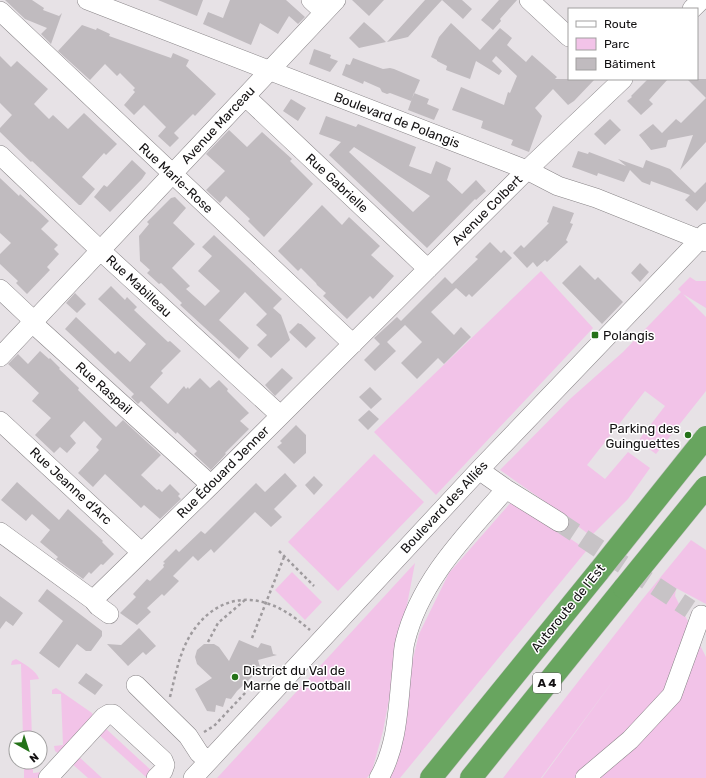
<svg xmlns="http://www.w3.org/2000/svg" width="706" height="778" font-family="Rubik,sans-serif">
  <style>
    .green { fill: #f2c3e8 }
    .building { fill: #c0bbbf; fill-rule: evenodd }
    .lines { fill: none; stroke-linecap: round; stroke-linejoin: round }
    .minor-tunnel { stroke: #c7c3c6; stroke-width: 19; stroke-dasharray: 19 10; stroke-linecap: butt }
    .minor-casing { stroke: #878386; stroke-width: 20 }
    .highway-casing { stroke: #c2c1c1; stroke-width: 23 }
    .path { stroke: #9f9b9e; stroke-width: 2.5; stroke-dasharray: 3 3; stroke-linecap: butt }
    .minor { stroke: #fff; stroke-width: 19 }
    .highway { stroke: #68a55f; stroke-width: 22 }
    .highway-bridge-casing { stroke: #c2c1c1; stroke-width: 23; stroke-linecap: butt }
    .highway-bridge { stroke: #68a55f; stroke-width: 22 }
    .poi-dot { fill: #247218; stroke: #fff; stroke-width: 1.5 }
    .labels { text-anchor: middle; dominant-baseline: central; stroke-width: 3; stroke-linejoin: round; paint-order: stroke }
    .shield { fill: #fff; stroke: #5a5859; stroke-width: 1 }
    .shield-label { font-size: 12px; font-weight: bold; fill: #131112 }
    .street-label { font-size: 13px; fill: #131112; stroke: #fff }
    .poi-label { font-size: 13px; fill: #131112; stroke: #fff; text-anchor: start }
  </style>
  <rect width="100%" height="100%" fill="#e7e2e6"/>
  <path class="green" d="M541,271L593,328L436,495L374,432Z
    M690,277L696,281H706V308L683,294L706,317V391L656,454L638,441L665,406L645,391L587,465L605,479L628,452L650,468L628,499L591,536L544,501L500,470L570,399L623,352L681,292L678,289Z
    M374,454L424,502L338,591L288,542Z
    M513,500L587,550L400,778H390L397,763L404,719L409,675L419,634L449,573Z
    M691,540L706,550V604L676,588L675,596L706,657V778H542L619,673L541,778H503L641,601Z
    M415,563L383,731L372,771L367,778H217Z
    M292,572L322,602L305,620L275,590Z
    M16,659C23,663 37,671 39,679L30,680L32,738H23L21,664L11,665L12,661Z
    M56,688L92,713L93,716L59,754L55,751L54,746L63,745L61,694H52V690Z
    M103,726L153,772L147,778L97,733Z
    M77,755L102,778H88L70,762Z
    M24,762H33V773L42,772L39,778H24Z"/>
  <path class="building" d="M5,0H32L44,8L43,10L59,16L62,13L51,44L41,34L47,28L25,19Z
    M158,0H203L197,16Z
    M230,0H286L305,17L298,24L289,16L278,34L260,23L251,45L203,24L208,12L223,18Z
    M352,0H384L369,16Z
    M425,0H442L408,37L387,42Z
    M442,0H462L472,9L463,19Z
    M499,0H517L500,19L501,21L493,30L481,20Z
    M364,22L379,35L386,42L359,48L349,38Z
    M451,23L480,50L500,28L512,38L507,45L526,62L532,55L557,77L555,79H595L574,101L568,105L553,89L535,108L542,116L529,152L511,145L513,140L481,128L483,121L452,110L461,87L504,105L508,92L510,93L517,76L496,56L492,61L502,71L499,75L476,61L470,79L446,70L447,66L437,61V60L431,57L439,37Z
    M82,25L96,30L97,28L110,34L109,36L171,58L173,53L189,60L186,66L216,94L195,116L193,114L174,133L179,138L170,147L158,136L166,127L144,105L134,115L124,105L135,92L133,90L135,88L120,73L117,76L105,64L90,80L58,51Z
    M314,49L331,55L330,58L338,61L330,72L309,64Z
    M0,56L11,67L17,61L48,89L34,104L49,119L53,115L68,129L84,113L117,144L106,155L104,153L82,177L95,189L81,205H79L32,161L31,162L0,132V128L12,115L0,103Z
    M353,58L383,69L390,68L394,69L420,80L411,101L390,93L387,94L382,92L380,88L364,81L363,84L342,75L346,64L350,65Z
    M648,79H668L649,100L653,104L641,115L627,101L632,97L631,96Z
    M687,79H706V142L680,170L693,135L668,140L666,147L651,150L639,135L653,124L662,133L676,119L681,123L706,98Z
    M414,93L429,99L427,104L439,109L434,120L408,110Z
    M291,99L306,108L298,121L283,111Z
    M326,116L356,127L358,124L416,147L409,166L431,174L436,161L451,168L447,180L462,194L476,180L486,191L476,200L475,199L427,248L329,155L341,142L319,134ZM354,147L430,196L413,212L349,152Z
    M610,119L621,130L605,145L594,134Z
    M229,130L247,147L262,132L292,159L290,161L313,184L264,237L248,221L250,219L226,196L220,203L206,190L225,171L206,154Z
    M578,151L588,154L589,152L626,166L618,159L643,168L646,160L670,169L695,193L706,182V201L697,211L685,200L690,195L651,181L650,185L642,182L630,170L624,182L598,173L597,176L578,169L572,167Z
    M132,160L146,173L142,179L110,212L94,197L104,185L107,187Z
    M0,178L19,196L20,194L49,221L41,229L58,245L54,249L59,254L47,267L50,270L27,294L16,283L18,281L0,264V254L11,243L0,233Z
    M175,197L186,208L173,223L195,244L172,268L190,286L186,289L205,306L220,291L198,271L212,256L202,247L214,235L282,299L273,308L281,315L290,340L271,358L257,345L267,335L256,325L267,314L245,292L219,320L249,348L239,359L180,305L182,303L161,283L159,284L147,273L150,270L140,261L139,236L149,224L147,222L171,198Z
    M322,205L342,225L349,217L380,246L371,255L394,276L373,299L370,296L347,319L323,296L326,293L317,285L316,283L301,268L298,271L278,251Z
    M553,206L574,213L570,223L573,224L566,240L568,242L547,262L545,260L537,267L533,262L527,268L513,253L521,245L524,248L549,223L547,222Z
    M490,242L501,253L504,250L512,258L472,297L469,294L466,297L456,288L431,312L454,335L461,327L471,337L444,364L438,358L417,379L401,363L422,342L401,321L445,277L452,284L478,259L475,257Z
    M640,263L649,272L640,282L631,273Z
    M580,265L595,280L598,277L623,302L602,324L562,283Z
    M111,286L125,300L127,297L137,307L134,310L168,342L170,341L181,351L161,371L163,373L150,387L168,404L184,386L186,389L188,387L189,389L200,378L210,388L219,380L228,389L227,391L249,413L240,421L249,429L225,453L226,454L211,470L194,454L197,451L177,432L176,434L141,401L138,404L131,397L134,394L65,329L76,317L115,354L118,351L130,362L146,344L98,299Z
    M75,293L86,304L77,313L66,303Z
    M397,317L405,325L387,342L396,351L375,371L364,360L380,344L374,338Z
    M298,323L300,324H301L316,338L306,348L289,332Z
    M40,351L49,359L50,358L60,368L59,369L79,388L78,390L116,427L123,420L161,455L141,475L157,490L159,489L162,492L170,484L180,494L178,496L181,499L160,519L144,505L141,508L105,474L93,487L78,473L99,450L96,447L102,439L84,421L70,436L76,443L67,453L60,447L54,453L35,435L51,418L32,401L39,393L8,364L18,354L28,364Z
    M282,368L293,378L275,396L265,385Z
    M370,387L382,399L371,409L359,397Z
    M369,410L379,419L368,430L358,420Z
    M296,425L306,435V453L294,464L277,447L282,443L280,441Z
    M285,473L297,486L274,509L282,517L271,527L255,512L214,553L211,549L198,561L193,556L173,576L179,581L164,596L162,594L147,608L151,612L137,625L120,613L136,597L133,594L147,579L150,581L164,567L163,565L165,563L163,562L176,549L179,552L201,531L205,534L256,483L265,492Z
    M314,476L323,485L314,495L305,485Z
    M17,482L59,520L68,509L103,541L102,542L114,554L103,565L101,564L91,574L89,572L83,579L56,559L58,557L40,542L50,530L32,514L26,521L1,500Z
    M47,589L102,631V636L91,651H86L77,644L59,668L39,653L63,621L38,601Z
    M0,596L23,613L13,626L6,621L0,629Z
    M139,628L156,646L146,655L143,652L128,666L107,644L121,645Z
    M239,640L258,648L261,643L271,646L273,654L277,655L258,660L260,667L251,671L254,675L237,691L231,699L226,698L223,707L216,705L215,712L207,711L195,689L212,678L197,664L195,657L197,650L204,644H214L219,647L229,661Z
    M86,673L103,685L95,695L78,683Z"/>
  <g class="lines">
    <path class="minor-tunnel" d="M559,522L690,609"/>
    <g class="minor-casing">
      <path id="minor" d="M87,0L509,163L527,170L558,186L596,198L706,242
        M311,0L324,12
        M529,0L569,37
        M692,9L701,0
        M0,11L353,344
        M246,97L428,269
        M0,155L101,251L280,415
        M0,289L34,321L39,329L211,485
        M0,357L336,0
        M0,421L141,552
        M479,470L506,489L559,522
        M0,532L93,600L98,606L109,614
        M93,600L211,485L527,170L623,79
        M136,685L188,736L199,753L208,761
        M48,778L104,717L109,714H113L163,760L165,765L163,771L156,778
        M193,778L479,470L706,233
        M379,778C398,745 398,706 402,669C403,660 403,650 405,642C420,580 466,535 506,489
        M585,778L630,740L672,695L701,615"/>
    </g>
    <g class="highway-casing">
      <path id="highway" d="M431,778L599,571
        M471,778L624,588"/>
    </g>
    <path class="path" d="M279,551L314,586
      M252,638L284,557
      M208,642L218,623L245,600
      M170,697C174,681 177,665 183,650C197,615 228,591 266,603C283,608 297,619 310,630
      M204,732L214,726L247,691"/>
    <use href="#minor" class="minor"/>
    <use href="#highway" class="highway"/>
    <g class="highway-bridge-casing">
      <path id="highway-bridge" d="M599,571L706,437
        M624,588L706,487"/>
    </g>
    <use href="#highway-bridge" class="highway-bridge"/>
  </g>
  <g class="poi-dot">
    <rect x="591" y="331" width="8" height="8" rx="2"/>
    <circle cx="688" cy="435" r="4"/>
    <circle cx="235" cy="677" r="4"/>
  </g>
  <g class="labels">
    <rect class="shield" x="533" y="673" width="28" height="20" rx="3"/>
    <g class="shield-label">
      <text x="547" y="683">A 4</text>
    </g>
    <g class="street-label">
      <text transform="translate(397 120) rotate(21)">Boulevard de Polangis</text>
      <text transform="translate(218 125) rotate(-47)">Avenue Marceau</text>
      <text transform="translate(176 178) rotate(43)">Rue Marie-Rose</text>
      <text transform="translate(337 183) rotate(43)">Rue Gabrielle</text>
      <text transform="translate(487 210) rotate(-45)">Avenue Colbert</text>
      <text transform="translate(139 286) rotate(43)">Rue Mabilleau</text>
      <text transform="translate(104 388) rotate(42)">Rue Raspail</text>
      <text transform="translate(223 472) rotate(-45)">Rue Édouard Jenner</text>
      <text transform="translate(71 486) rotate(43)">Rue Jeanne d'Arc</text>
      <text transform="translate(444 507) rotate(-47)">Boulevard des Alliés</text>
      <text transform="translate(568 608) rotate(-51)">Autoroute de l’Est</text>
    </g>
    <g class="poi-label">
      <text x="603" y="335">Polangis</text>
      <text x="680" y="428" text-anchor="end">Parking des<tspan x="680" dy="15">Guinguettes</tspan></text>
      <text x="243" y="670">District du Val de<tspan x="243" dy="15">Marne de Football</tspan></text>
    </g>
  </g>
  <rect x="568" y="8" width="130" height="72" fill="#ffffff" stroke="#a1a0a0"/>
  <rect x="576" y="21" width="20" height="6" fill="#ffffff" stroke="#a1a0a0"/>
  <text x="604" y="28" font-size="12" fill="#131112">Route</text>
  <rect x="576" y="38" width="20" height="12" fill="#f2c3e8" stroke="#a1a0a0"/>
  <text x="604" y="48" font-size="12" fill="#131112">Parc</text>
  <rect x="576" y="58" width="20" height="12" fill="#c0bbbf" stroke="#a1a0a0"/>
  <text x="604" y="68" font-size="12" fill="#131112">Bâtiment</text>
  <g transform="translate(28 750) rotate(141)"><circle r="19" fill="#ffffff" stroke="#a1a0a0"/>
  <path d="M0-3L7 15L0 10L-7 15Z" fill="#247218"/>
  <text y="-6" font-size="11" font-weight="bold" text-anchor="middle" fill="#131112">N</text>
  </g>
</svg>
